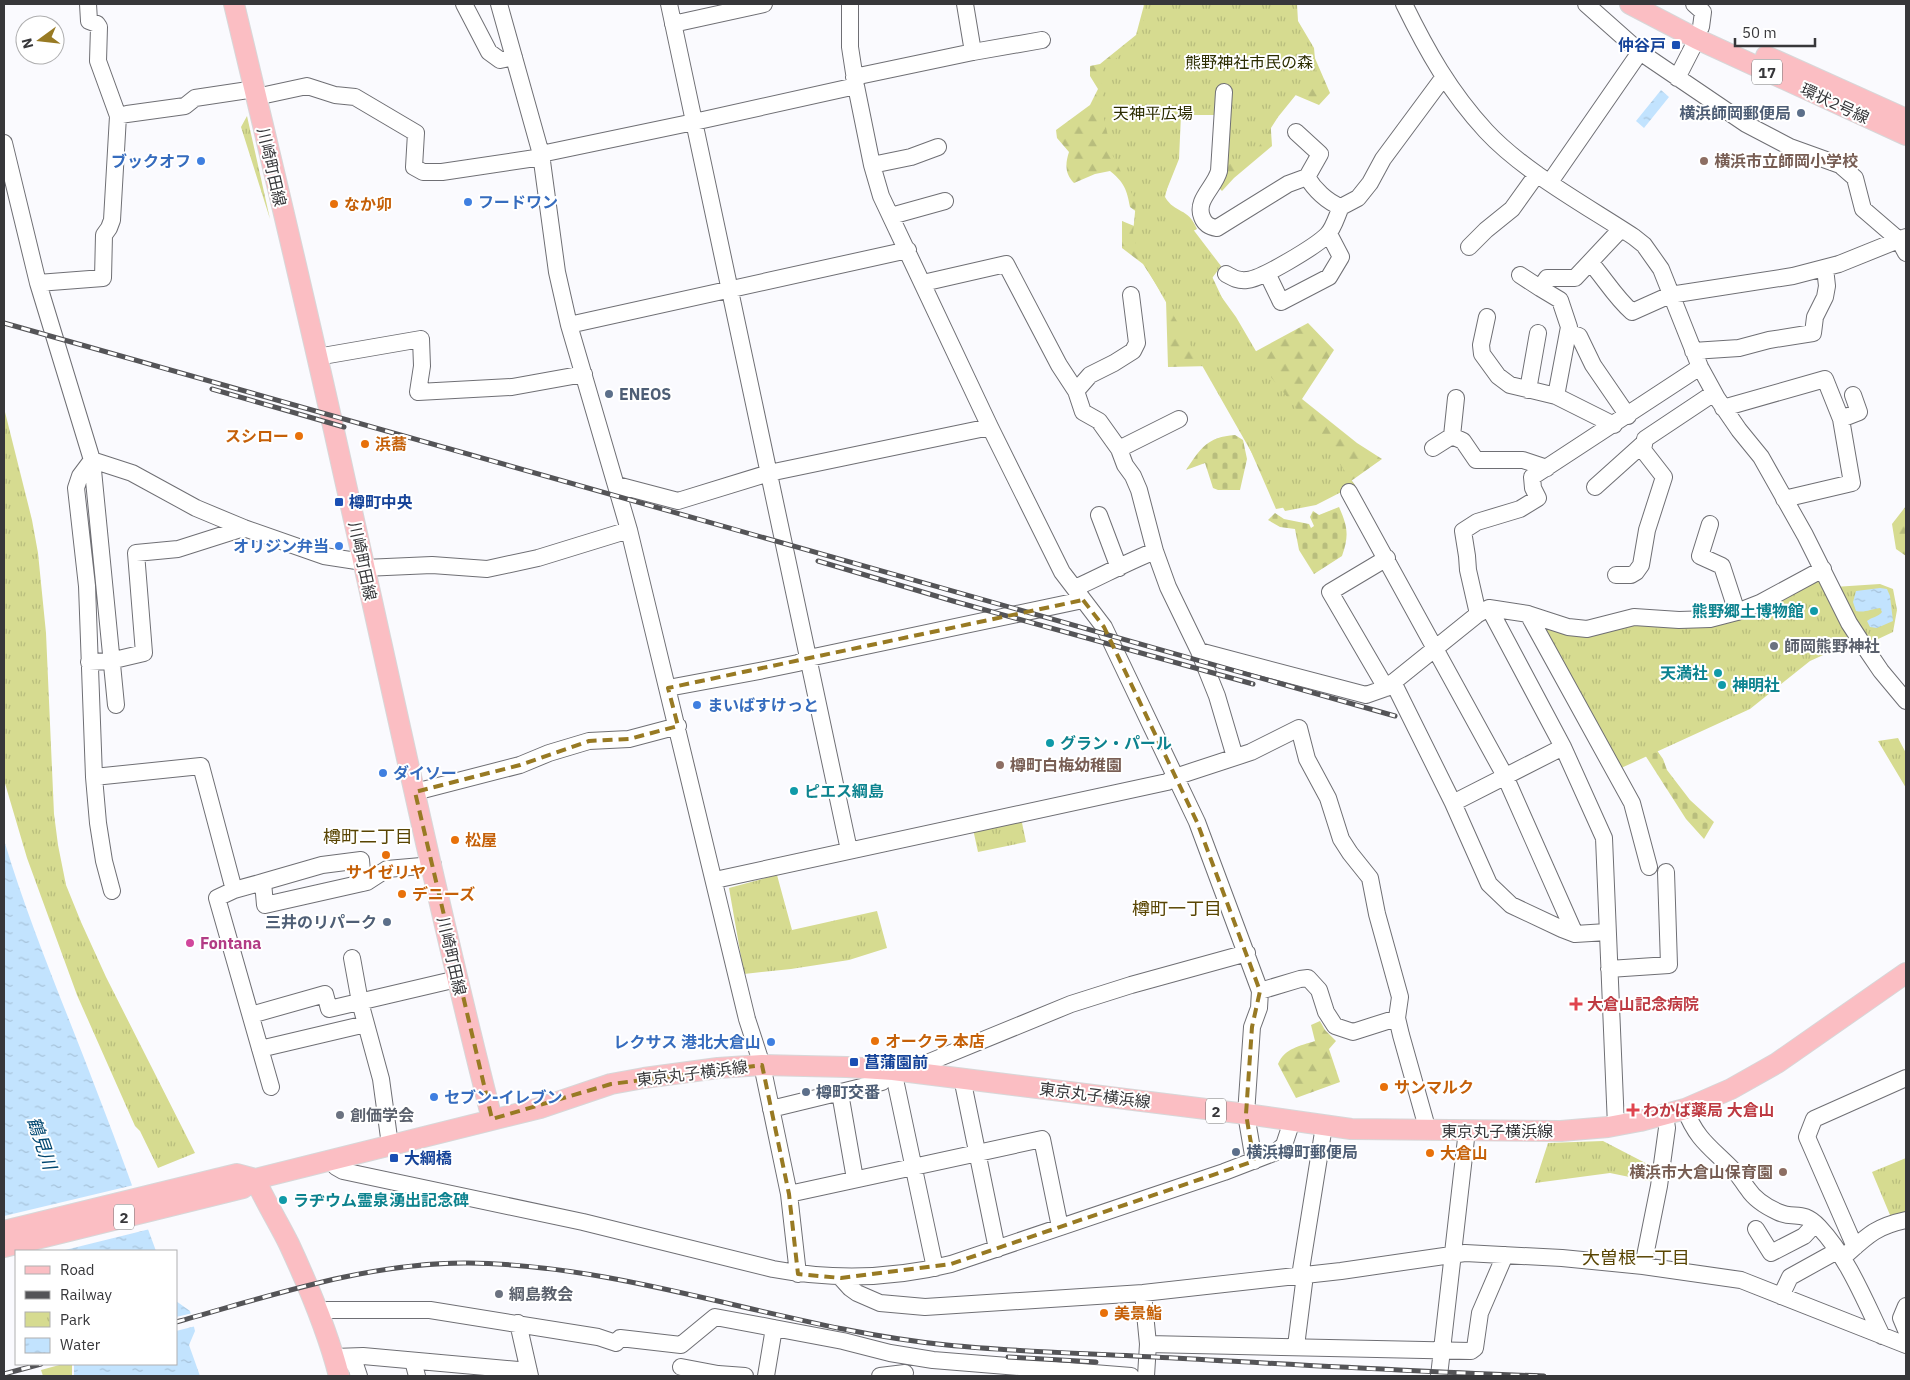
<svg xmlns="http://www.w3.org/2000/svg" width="1910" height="1380" font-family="'IBM Plex Sans','Noto Sans JP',sans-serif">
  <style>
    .grass { fill: #d6db90 }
    .forest { fill: url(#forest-firs) }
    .cemetery { fill: url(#cemetery-stones) }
    .park { fill: url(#park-tufts) }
    .water { fill: url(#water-ripples) }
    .pier { fill: #fafafe }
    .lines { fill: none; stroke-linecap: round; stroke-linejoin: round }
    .minor-casing { stroke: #6f6f74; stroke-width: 18 }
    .major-casing { stroke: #d7d7d8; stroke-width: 22 }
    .minor { stroke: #fff; stroke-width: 16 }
    .major { stroke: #fbbec3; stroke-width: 20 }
    .rail-casing { stroke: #545457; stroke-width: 5 }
    .rail { stroke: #fff; stroke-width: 3; stroke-dasharray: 9; stroke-linecap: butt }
    .marked { fill: none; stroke: #987a23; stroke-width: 4; stroke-dasharray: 10 6; stroke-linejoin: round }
    .transit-dot { fill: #1a4fb4; stroke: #fff; stroke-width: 2 }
    .service-dot { fill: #5c6f8a; stroke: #fff; stroke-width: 2 }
    .shop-dot { fill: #3f7fe0; stroke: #fff; stroke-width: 2 }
    .education-dot { fill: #8d6e63; stroke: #fff; stroke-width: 2 }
    .food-dot { fill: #e8710a; stroke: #fff; stroke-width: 2 }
    .culture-dot { fill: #0f9aa8; stroke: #fff; stroke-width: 2 }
    .worship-dot { fill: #6b7280; stroke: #fff; stroke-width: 2 }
    .hotel-dot { fill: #d1479c; stroke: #fff; stroke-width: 2 }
    .health-dot { fill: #e0444e; stroke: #fff; stroke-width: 2 }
    .labels { text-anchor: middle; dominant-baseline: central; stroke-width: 4; stroke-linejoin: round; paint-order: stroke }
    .shield { fill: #fff; stroke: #737375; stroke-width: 1 }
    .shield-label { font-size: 15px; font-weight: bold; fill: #37373a }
    .transit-label { font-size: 16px; font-weight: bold; fill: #164399; stroke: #fff; text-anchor: start }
    .park-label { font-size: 16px; fill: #2c2d01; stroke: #fff }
    .street-label { font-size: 16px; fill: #37373a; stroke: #fff }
    .service-label { font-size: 16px; font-weight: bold; fill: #4e5e75; stroke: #fff; text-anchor: start }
    .shop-label { font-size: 16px; font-weight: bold; fill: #366cbe; stroke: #fff; text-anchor: start }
    .education-label { font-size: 16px; font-weight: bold; fill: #785e54; stroke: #fff; text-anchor: start }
    .food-label { font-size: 16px; font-weight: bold; fill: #c56008; stroke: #fff; text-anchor: start }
    .culture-label { font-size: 16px; font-weight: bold; fill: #0d838f; stroke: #fff; text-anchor: start }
    .worship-label { font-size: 16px; font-weight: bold; fill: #5b616d; stroke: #fff; text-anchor: start }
    .hotel-label { font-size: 16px; font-weight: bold; fill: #b23c85; stroke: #fff; text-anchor: start }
    .health-label { font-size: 16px; font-weight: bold; fill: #be3a42; stroke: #fff; text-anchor: start }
    .neighbourhood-label { font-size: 18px; fill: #594503; stroke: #fff }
    .water-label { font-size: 18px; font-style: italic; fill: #004770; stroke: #fff }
  </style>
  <defs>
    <pattern id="forest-firs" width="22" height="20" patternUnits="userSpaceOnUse" patternTransform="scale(1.25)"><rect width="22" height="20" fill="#d6db90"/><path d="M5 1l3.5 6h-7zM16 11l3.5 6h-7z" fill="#b8bd7d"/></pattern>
    <pattern id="cemetery-stones" width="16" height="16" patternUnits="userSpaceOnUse" patternTransform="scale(1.25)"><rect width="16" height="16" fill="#d6db90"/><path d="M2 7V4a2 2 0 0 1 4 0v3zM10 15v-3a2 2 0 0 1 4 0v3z" fill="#b8bd7d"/></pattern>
    <pattern id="park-tufts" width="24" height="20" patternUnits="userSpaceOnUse" patternTransform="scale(1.25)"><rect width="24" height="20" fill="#d6db90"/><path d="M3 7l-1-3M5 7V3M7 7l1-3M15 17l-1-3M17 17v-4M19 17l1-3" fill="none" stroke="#b8bd7d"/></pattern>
    <pattern id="water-ripples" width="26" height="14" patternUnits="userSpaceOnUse" patternTransform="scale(1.25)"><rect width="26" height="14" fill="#c2e3fe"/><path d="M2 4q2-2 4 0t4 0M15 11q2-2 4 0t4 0" fill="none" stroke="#a7c3da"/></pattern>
  </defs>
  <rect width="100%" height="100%" fill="#fafafe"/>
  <path class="grass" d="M63,1364H72V1376H43L41,1370Z"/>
  <path class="forest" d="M1196,4L1290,10L1311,49L1330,93L1319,105L1293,94L1270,116L1272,146L1234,178L1222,191L1218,187L1231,84L1175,85L1174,159L1165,197C1175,214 1188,207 1197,229L1185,235L1164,232L1130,207C1127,190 1124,182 1110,171L1095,174L1074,183C1065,174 1065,164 1069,152L1057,138L1056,130L1090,105L1098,89L1090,76V66L1100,64L1136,35L1144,5Z
    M1122,221L1139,228L1208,268L1249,355L1308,323L1334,350L1302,399L1357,443L1382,459L1344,486L1319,501L1276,509L1236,417L1210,366L1168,367L1166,300L1143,264L1122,248Z
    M1906,506V556L1896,549L1892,524Z
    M1320,1021L1325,1030L1336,1041L1329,1049L1340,1082L1296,1098L1278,1064C1285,1048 1300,1046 1315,1041L1311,1025Z"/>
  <path class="cemetery" d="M1235,435L1243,440L1247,459L1240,490H1218L1213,488L1205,463L1186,470C1201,448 1207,437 1235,435Z
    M1339,507C1348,527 1349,536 1342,556L1314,574L1299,550L1295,529L1280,527L1268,520L1275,513L1284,519L1309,524L1311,528L1314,526L1310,517L1313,511L1319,515Z
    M1656,749L1663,759L1667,770L1690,800L1714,822L1704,839L1686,819L1645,755Z"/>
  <path class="park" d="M1143,4H1297L1298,21L1314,48L1316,70L1278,117L1249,162L1223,163L1226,115H1181L1179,159L1163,199L1192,228L1221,266L1210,281L1236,317L1271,377L1318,435L1355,485L1316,505L1285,511L1138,253L1133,233L1136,202L1112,154L1102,110V69C1112,61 1124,53 1132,44C1139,36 1149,12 1143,4Z
    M247,116L270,219L241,127Z
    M4,408L32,520L38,553L46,633L54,814L58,845L66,885L81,922L106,977L195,1153L158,1168L140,1131L135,1126L77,995L27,858L4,780Z
    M1818,580L1854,646L1832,651L1810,661L1750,709L1619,769L1536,622L1695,626Z
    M1880,584L1893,589L1897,610L1893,632L1876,640L1866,642L1834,587Z
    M1898,738L1906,753V788L1878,741Z
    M1021,818L1026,842L978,852L973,829Z
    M777,875L792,930L877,911L887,948L849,960L791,969L744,974L729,888Z
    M1603,1141L1657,1169L1654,1182L1610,1173L1535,1183L1548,1143Z
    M1906,1158V1214L1890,1215L1872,1172Z"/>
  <path class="water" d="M1661,90L1669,97L1644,128L1636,121Z
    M1880,588L1887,589L1890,596L1893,621L1877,628L1870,627L1867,621C1872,617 1878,617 1882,612L1880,608C1871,609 1865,613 1856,611L1853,602L1856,591Z
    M4,840C30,927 67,1012 99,1097C119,1148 137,1200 156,1251H16V1263L4,1221Z
    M176,1301L190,1311L195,1331L189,1345L200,1376H74V1364H176Z"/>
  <path class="pier" d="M134,1185L150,1229L61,1251H16V1263H14L4,1230V1216Z
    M193,1313L196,1326L176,1331V1317Z"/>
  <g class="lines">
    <g class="minor-casing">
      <path id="minor" d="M88,4L89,21L97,24L99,27L98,61L118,116
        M464,4L489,52L500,60L514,57
        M499,4L541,154L557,272L569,325L629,530L747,1019L762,1065L789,1194L798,1274
        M669,4L849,850
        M850,4V47L856,86L872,165L881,196L990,427L1062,572L1104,627L1197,822L1260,991L1259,1008L1252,1027L1246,1114L1254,1161
        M965,4L973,52
        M1404,4C1427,51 1450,92 1486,131C1524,172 1587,206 1634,237L1644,245L1661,269L1700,367L1717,398L1739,430L1761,457L1805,535L1849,623L1862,643L1881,671L1906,701
        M1586,4L1640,52L1746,124L1790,147L1840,165L1855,178L1863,209L1899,240L1906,253
        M1694,4L1703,12L1701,27
        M673,24L764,4
        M854,77L973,52L1042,40
        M1677,78L1697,39
        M1224,92L1219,171C1215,187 1195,200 1202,217C1205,225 1210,227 1217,228L1288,184L1307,177C1314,189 1327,202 1341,207L1358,198L1370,183L1383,159L1443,78
        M256,97L307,86L335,95L355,97L416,133L414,167L423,172H442L542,157
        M1296,132L1320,154L1307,177
        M4,143L38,283L92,460L132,473L196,508L244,528L324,556L363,562
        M541,154L694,122L856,86
        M872,165L911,157L938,147
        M1550,182L1640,52
        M891,216L945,201
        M1469,247L1486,230L1512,209L1537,174
        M1590,262C1605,279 1615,297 1632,312L1670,295L1793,276L1839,264L1906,237
        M1267,273L1281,302L1329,277L1341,257L1329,234
        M1226,274C1233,278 1238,281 1247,280C1262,279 1316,246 1327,235C1334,228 1337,215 1341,207
        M1520,275L1540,288
        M38,283L103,278L104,235L109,228L112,220L118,116L127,114L185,106L195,98L255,89
        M923,283L1006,264L1059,365L1076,391L1083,412L1099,421L1119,449L1125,465L1133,476L1139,490L1155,551L1168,587L1199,651L1217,696L1235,757
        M1487,317L1481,345L1482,354L1498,376L1510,385L1556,396
        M569,325L908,250
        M1569,333L1579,336L1593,365L1628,416
        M1693,351L1739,348L1769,340L1813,333L1815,317L1825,297L1827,286L1825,268
        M317,357L421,339L422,366L418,392L512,387L584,374
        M1528,390L1538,333
        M1076,391L1090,375L1114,363L1133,351L1137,343L1131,295
        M1723,408L1825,379L1841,419L1852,483L1784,499
        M1841,419L1859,412L1853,395
        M1614,425L1556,396L1569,327L1560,300L1540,288L1547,278H1575L1621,229
        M1452,436L1463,441L1476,460H1523L1547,468
        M1452,436L1456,398
        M1433,448L1452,436
        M1119,449L1179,419
        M92,460L80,476L76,488L87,586L94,777L98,823L104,861L112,891
        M92,460L116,705
        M617,485L678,501L769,473L990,427
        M1595,487L1644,443
        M1349,492L1505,776L1575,934
        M1099,515L1119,568
        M1710,524L1700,556L1722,566L1737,612
        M364,568L432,565L487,569L538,558L629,530
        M1616,575H1631L1636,572L1641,565L1647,530L1664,477L1643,450L1645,439L1714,393
        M1075,588C1102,576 1127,562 1155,551
        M1489,608L1563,747L1604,838L1616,1126
        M1478,614L1468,570L1467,556L1463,531L1477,522L1520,509L1538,498L1533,488L1532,477L1700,367
        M1528,614L1632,803L1649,867
        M1199,651L1366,695L1386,688L1478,614L1489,608L1528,614L1568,627L1587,629L1634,617L1679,620L1710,619L1737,612L1760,603L1823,569
        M89,662L110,661L144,653L136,553L178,549L244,528
        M1393,682L1453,803
        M668,688L764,670L798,663L809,658L1083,600
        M1386,688L1330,592L1387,558
        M1563,747L1453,803L1489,884L1511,905L1562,929L1575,934L1607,932
        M94,777L201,766L234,890L263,882L265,905L367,882L387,869L433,865
        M415,792L520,765L549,753L589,741L629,739L678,726
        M715,880L1167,782L1175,777L1251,752L1299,728L1307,759L1328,798L1341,839L1350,853L1370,878L1377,914L1400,997L1397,1018L1401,1035L1428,1131
        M263,882L322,865L361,860L363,883
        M234,890L217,898L271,1087
        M352,958L360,1002L381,1079L390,1145
        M1609,969L1669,965L1666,872
        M1260,991L1300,979L1308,978L1319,990L1326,1012L1335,1026L1353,1032L1397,1018
        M251,1015L325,994L329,1009L457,979
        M260,1049L366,1024
        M893,1070L935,1268
        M905,1072L1071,1004L1131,985L1247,953
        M962,1078L997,1249
        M840,1093L855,1179
        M771,1109L882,1082L893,1070
        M1685,1109C1697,1141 1712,1148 1734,1171C1740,1176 1743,1183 1748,1189C1755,1200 1767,1207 1778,1212C1795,1220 1802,1209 1819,1227C1848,1258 1864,1299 1882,1336
        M330,1160L336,1167L343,1171L583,1222L773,1269C832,1280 892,1279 951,1264L1224,1172L1276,1152L1284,1145L1292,1121
        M789,1194L1042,1139L1060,1227
        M1756,1229L1771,1253L1804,1236L1815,1224
        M1855,1247L1807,1137L1814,1119L1906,1078
        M1848,1253C1869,1234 1878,1226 1906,1220
        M1643,1266L1659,1186L1667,1128L1665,1115
        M1300,1276L1324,1126
        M841,1278L850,1288L857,1293L880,1303L925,1307L1143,1293L1341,1271L1465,1253L1562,1258L1643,1266L1741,1280L1906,1345
        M1143,1293L1148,1344L1146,1376
        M1781,1296L1790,1277L1837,1251
        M1906,1306L1901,1318L1906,1330
        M317,1312L327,1310H430L598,1337L616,1343L620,1338L681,1345L715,1317L774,1328
        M518,1323L530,1376
        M1148,1344L1471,1351L1475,1348L1480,1313L1505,1255
        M1296,1346L1305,1275
        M334,1357L363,1356L529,1371
        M350,1358L356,1367L359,1376
        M413,1361L417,1376
        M681,1367L718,1374L745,1376
        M766,1376L774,1328L843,1341L890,1353L933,1360L1131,1376
        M880,1376L905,1373
        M1439,1376L1467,1130"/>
    </g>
    <g class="major-casing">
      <path id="major" d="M234,4C272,162 310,321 345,480C393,693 438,907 492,1119
        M1630,4L1697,39L1906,135
        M1766,56L1906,119
        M255,1179C265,1201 278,1222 289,1244C308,1285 328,1332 339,1376
        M4,1231L237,1174L255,1179
        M4,1247L243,1188L255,1179L540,1108L611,1084L644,1078L718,1068L762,1065L847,1067L893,1070L1246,1114L1351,1129L1561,1131L1608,1127L1640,1121L1685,1109L1731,1089L1777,1063L1906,973"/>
    </g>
    <use href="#minor" class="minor"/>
    <use href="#major" class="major"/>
    <g class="rail-casing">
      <path id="rail" d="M4,323L1395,716
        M212,389L344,427
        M818,561L953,601L1253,684
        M176,1322C270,1296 370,1262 468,1263C632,1265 785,1329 947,1345C1016,1352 1086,1353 1155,1357C1285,1364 1415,1372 1544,1376
        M1008,1357L1096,1362
        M4,1374L41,1364"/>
    </g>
    <use href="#rail" class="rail"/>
  </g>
  <path class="marked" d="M1083,600L1104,627L1197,822L1260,991L1252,1027L1246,1114L1254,1161L951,1264L841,1278L798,1274L789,1194L762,1065L611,1084L492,1119L415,792L520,765L589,741L629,739L678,726L668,688Z"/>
  <g class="transit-dot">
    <rect x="1671" y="40" width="10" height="10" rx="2.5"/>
    <rect x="334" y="497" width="10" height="10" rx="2.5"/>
    <rect x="849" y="1057" width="10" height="10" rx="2.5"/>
    <rect x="389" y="1153" width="10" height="10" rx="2.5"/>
  </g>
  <g class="service-dot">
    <circle cx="1801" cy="113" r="5"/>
    <circle cx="609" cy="394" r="5"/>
    <circle cx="387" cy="922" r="5"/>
    <circle cx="806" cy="1092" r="5"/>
    <circle cx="1236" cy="1152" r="5"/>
  </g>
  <g class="shop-dot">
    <circle cx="201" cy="161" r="5"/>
    <circle cx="468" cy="202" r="5"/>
    <circle cx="339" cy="546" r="5"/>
    <circle cx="697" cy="705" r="5"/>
    <circle cx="383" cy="773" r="5"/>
    <circle cx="771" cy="1042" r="5"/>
    <circle cx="434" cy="1097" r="5"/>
  </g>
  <g class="education-dot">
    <circle cx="1704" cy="161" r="5"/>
    <circle cx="1000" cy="765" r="5"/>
    <circle cx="1783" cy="1172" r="5"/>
  </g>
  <g class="food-dot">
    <circle cx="334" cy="204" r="5"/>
    <circle cx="299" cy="436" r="5"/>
    <circle cx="365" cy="444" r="5"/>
    <circle cx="455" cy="840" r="5"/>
    <circle cx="386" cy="855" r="5"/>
    <circle cx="402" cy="894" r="5"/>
    <circle cx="875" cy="1041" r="5"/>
    <circle cx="1384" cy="1087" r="5"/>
    <circle cx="1430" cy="1153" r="5"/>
    <circle cx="1104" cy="1313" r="5"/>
  </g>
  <g class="culture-dot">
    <circle cx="1814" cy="611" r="5"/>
    <circle cx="1718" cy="673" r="5"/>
    <circle cx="1722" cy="685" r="5"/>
    <circle cx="1050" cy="743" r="5"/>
    <circle cx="794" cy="791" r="5"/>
    <circle cx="283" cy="1200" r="5"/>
  </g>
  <g class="worship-dot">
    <circle cx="1774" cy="646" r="5"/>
    <circle cx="340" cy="1115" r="5"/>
    <circle cx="499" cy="1294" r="5"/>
  </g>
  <circle class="hotel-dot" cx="190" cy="943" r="5"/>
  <g class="health-dot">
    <path d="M1573.5 996.5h5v5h5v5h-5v5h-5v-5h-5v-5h5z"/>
    <path d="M1630.5 1102.5h5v5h5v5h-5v5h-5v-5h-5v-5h5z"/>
  </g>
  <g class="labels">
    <g class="shield">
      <rect x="1752" y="59.5" width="30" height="25" rx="4"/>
      <rect x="1206" y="1098.5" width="20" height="25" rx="4"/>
      <rect x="114" y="1204.5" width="20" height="25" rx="4"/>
    </g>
    <g class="shield-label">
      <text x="1767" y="72">17</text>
      <text x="1216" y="1111">2</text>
      <text x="124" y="1217">2</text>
    </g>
    <g class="transit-label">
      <text x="1666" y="45" text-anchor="end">仲谷戸</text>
      <text x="349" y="502">樽町中央</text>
      <text x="864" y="1062">菖蒲園前</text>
      <text x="404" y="1158">大綱橋</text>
    </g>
    <g class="park-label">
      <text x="1249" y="62">熊野神社市民の森</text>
      <text x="1153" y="113">天神平広場</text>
    </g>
    <g class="street-label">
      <text transform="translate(1835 103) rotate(25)">環状2号線</text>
      <text transform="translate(272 167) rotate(77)">川崎町田線</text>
      <text transform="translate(363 561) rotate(78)">川崎町田線</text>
      <text transform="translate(452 956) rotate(77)">川崎町田線</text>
      <text transform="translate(692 1073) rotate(-7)">東京丸子横浜線</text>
      <text transform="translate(1095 1095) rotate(7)">東京丸子横浜線</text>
      <text x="1497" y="1131">東京丸子横浜線</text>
    </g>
    <g class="service-label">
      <text x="1791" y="113" text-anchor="end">横浜師岡郵便局</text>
      <text x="619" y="394">ENEOS</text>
      <text x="377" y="922" text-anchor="end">三井のリパーク</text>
      <text x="816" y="1092">樽町交番</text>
      <text x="1246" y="1152">横浜樽町郵便局</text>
    </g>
    <g class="shop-label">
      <text x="191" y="161" text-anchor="end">ブックオフ</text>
      <text x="478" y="202">フードワン</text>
      <text x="329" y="546" text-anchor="end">オリジン弁当</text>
      <text x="707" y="705">まいばすけっと</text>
      <text x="393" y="773">ダイソー</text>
      <text x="761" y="1042" text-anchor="end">レクサス 港北大倉山</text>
      <text x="444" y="1097">セブン-イレブン</text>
    </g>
    <g class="education-label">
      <text x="1714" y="161">横浜市立師岡小学校</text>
      <text x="1010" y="765">樽町白梅幼稚園</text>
      <text x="1773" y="1172" text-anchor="end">横浜市大倉山保育園</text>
    </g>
    <g class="food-label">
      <text x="344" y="204">なか卯</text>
      <text x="289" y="436" text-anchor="end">スシロー</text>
      <text x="375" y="444">浜蕎</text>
      <text x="465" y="840">松屋</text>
      <text x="386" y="872" text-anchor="middle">サイゼリヤ</text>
      <text x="412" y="894">デニーズ</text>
      <text x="885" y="1041">オークラ 本店</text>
      <text x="1394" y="1087">サンマルク</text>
      <text x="1440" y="1153">大倉山</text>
      <text x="1114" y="1313">美景鮨</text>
    </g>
    <g class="culture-label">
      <text x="1804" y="611" text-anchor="end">熊野郷土博物館</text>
      <text x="1708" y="673" text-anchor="end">天満社</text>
      <text x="1732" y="685">神明社</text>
      <text x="1060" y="743">グラン・パール</text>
      <text x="804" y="791">ピエス綱島</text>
      <text x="293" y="1200">ラヂウム霊泉湧出記念碑</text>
    </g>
    <g class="worship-label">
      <text x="1784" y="646">師岡熊野神社</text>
      <text x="350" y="1115">創価学会</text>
      <text x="509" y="1294">綱島教会</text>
    </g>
    <g class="hotel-label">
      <text x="200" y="943">Fontana</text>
    </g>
    <g class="health-label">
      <text x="1587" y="1004">大倉山記念病院</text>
      <text x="1643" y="1110">わかば薬局 大倉山</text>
    </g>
    <g class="neighbourhood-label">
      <text x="368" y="836">樽町二丁目</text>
      <text x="1177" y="908">樽町一丁目</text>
      <text x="1636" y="1257">大曽根一丁目</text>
    </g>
    <g class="water-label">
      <text transform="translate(42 1143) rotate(71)">鶴見川</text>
    </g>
  </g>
  <rect width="1910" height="1380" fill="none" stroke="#37373a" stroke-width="10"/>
  <rect x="15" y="1250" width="162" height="115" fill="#ffffff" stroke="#afafb0"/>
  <rect x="25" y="1266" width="25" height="8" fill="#fbbec3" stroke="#afafb0"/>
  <text x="60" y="1275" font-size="15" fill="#37373a">Road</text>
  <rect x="25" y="1291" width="25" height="8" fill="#545457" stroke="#afafb0"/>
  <text x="60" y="1300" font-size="15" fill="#37373a">Railway</text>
  <rect x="25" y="1312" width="25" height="15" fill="url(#park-tufts)" stroke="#afafb0"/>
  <text x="60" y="1325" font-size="15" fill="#37373a">Park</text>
  <rect x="25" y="1338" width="25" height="15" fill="url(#water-ripples)" stroke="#afafb0"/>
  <text x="60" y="1350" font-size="15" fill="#37373a">Water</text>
  <g transform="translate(40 40) rotate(255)"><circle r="24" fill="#ffffff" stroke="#afafb0"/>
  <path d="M0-4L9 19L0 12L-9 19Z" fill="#987a23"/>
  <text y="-8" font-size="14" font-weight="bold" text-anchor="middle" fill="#37373a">N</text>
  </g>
  <path d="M1735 38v8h80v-8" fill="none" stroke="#37373a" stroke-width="2.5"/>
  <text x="1742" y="38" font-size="15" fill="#37373a" stroke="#ffffff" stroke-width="4" paint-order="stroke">50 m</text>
</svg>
